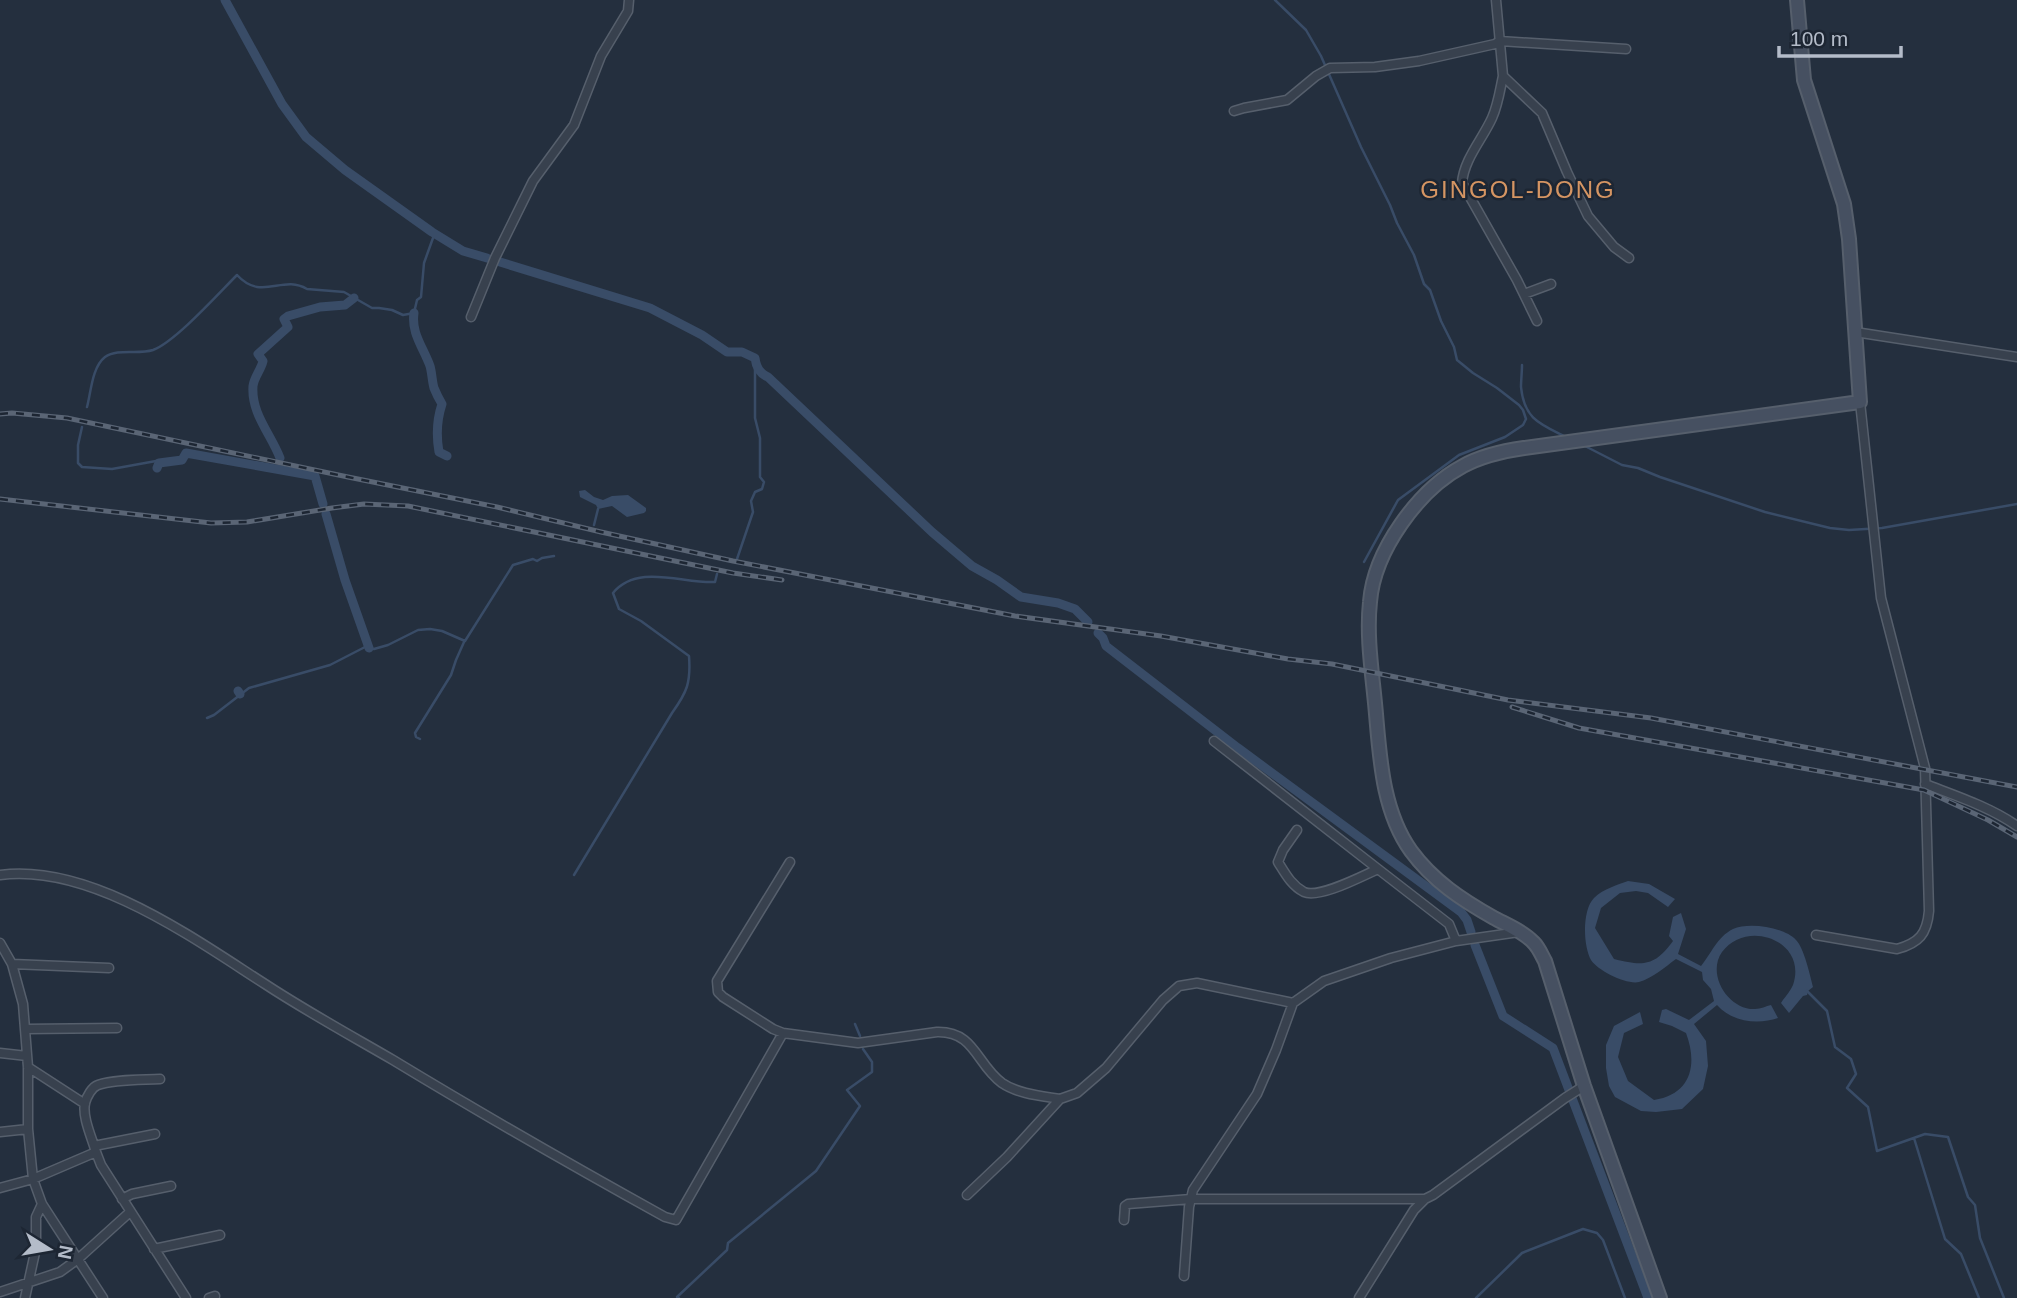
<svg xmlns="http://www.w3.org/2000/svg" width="2017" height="1298" font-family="Arial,sans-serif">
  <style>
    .water { fill: #394c67 }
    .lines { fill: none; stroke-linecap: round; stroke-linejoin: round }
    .stream { stroke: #394c67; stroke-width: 2.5 }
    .canal { stroke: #394c67; stroke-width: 9 }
    .minor-casing { stroke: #565f6c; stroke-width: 11 }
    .secondary-casing { stroke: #565f6c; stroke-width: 16 }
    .minor { stroke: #38414e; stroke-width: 8 }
    .secondary { stroke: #465061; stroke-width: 12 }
    .rail-casing { stroke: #5a6575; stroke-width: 5 }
    .rail { stroke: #1d2633; stroke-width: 2.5; stroke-dasharray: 8; stroke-linecap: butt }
    .labels { text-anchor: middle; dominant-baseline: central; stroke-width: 5; stroke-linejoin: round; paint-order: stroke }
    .quarter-label { font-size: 24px; letter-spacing: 2px; fill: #d59563; stroke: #1d2633 }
  </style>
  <rect width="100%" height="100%" fill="#242f3e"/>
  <path class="water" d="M585,490L594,497L603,500L612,496L628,495L646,508V511L644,513L627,517L612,506L598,509L596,505L580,497L579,491Z
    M1628,881L1649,884L1675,899L1668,907L1648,893L1636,891L1620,893L1601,908L1595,928L1614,959C1643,966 1654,967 1673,941L1669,936L1673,917L1681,913L1686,929L1678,954L1701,966C1711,954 1717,937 1733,929C1749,922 1784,927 1796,940C1804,948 1810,975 1813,987L1808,991L1807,995L1803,996L1789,1013L1781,1003C1784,998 1790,992 1793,985C1808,941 1747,918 1722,952C1706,975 1729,1010 1755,1009C1761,1009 1766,1006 1771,1005L1778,1018C1758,1025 1732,1022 1717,1005L1694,1024L1706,1041L1708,1066L1703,1089L1682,1109L1656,1112L1641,1111L1615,1097L1609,1086L1606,1068V1045L1614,1026L1640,1012L1643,1024L1624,1033L1618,1057L1628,1081L1654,1100C1691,1094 1698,1065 1686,1033L1672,1026L1659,1022L1662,1010L1666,1009L1689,1020L1714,1001L1711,989L1703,980L1702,972L1676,959C1665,967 1653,978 1639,982C1627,985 1598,971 1591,960C1583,946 1582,910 1594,898C1603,889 1617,885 1628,881Z"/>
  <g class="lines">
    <path class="stream" d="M1275,0L1306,30L1321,56L1361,147L1390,205L1397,223L1414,255L1424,284L1430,290L1441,321L1454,347L1457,360L1473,373L1497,388L1519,405L1523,410L1526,419L1523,425L1505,437L1459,455L1398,500L1364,562
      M1522,365C1522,372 1521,380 1521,387C1524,419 1540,424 1566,437
      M87,407C91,392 92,367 105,357C118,348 138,355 153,350C175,342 218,294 237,275C262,302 282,274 307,289L344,292L372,308H379L392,310L403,315L414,313L417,300L421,297L424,263L433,238
      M82,427L78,445V463L82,467L112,469L156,461L159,463
      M1581,444L1622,465L1638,468L1660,477L1765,512L1830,528L1849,530L1882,528L2017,504
      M594,525L598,509
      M737,559L753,512L751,501L755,492L762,489L764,482L760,477V438L755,418V368
      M207,718L214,715L249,688L330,665L365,647L374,649L388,645L418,630L430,629L442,631L465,641L513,565L533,559L537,561L542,558L554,556
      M420,739L416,737L415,733L451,675L456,660L464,642
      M574,875L672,713C687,692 691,683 689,656L641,621L619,609L613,593C638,563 683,584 715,582L717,574
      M1807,991L1827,1011L1835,1047L1851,1059L1856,1074L1847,1088L1868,1107L1877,1151L1925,1134L1948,1137L1968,1197L1975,1205L1980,1238L2004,1298
      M855,1024L860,1036
      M1914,1138L1945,1239L1961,1254L1979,1298
      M679,1298L677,1297L727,1250L728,1243L816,1171L860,1106L847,1090L872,1072V1062L863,1049
      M1476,1298L1522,1253L1583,1229L1597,1233L1603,1240L1625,1298"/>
    <path class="canal" d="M225,0L282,104L306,137L345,170L432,232L463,251L487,258
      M500,262L650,308L702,335L727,352H742L755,358C756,366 760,374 768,377L932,532L972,566L997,580L1021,597L1058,603L1075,609L1088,622
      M414,313C411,333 423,347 430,366C432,373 432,381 434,388C436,393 439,399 442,404C437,419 436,435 439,452L447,456
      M280,458C271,434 251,414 253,386C254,377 261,370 263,361L258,354L288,327L284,319L288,316L320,307L345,305L354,298
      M157,468L159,463L182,460L186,453L315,476L323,504
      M326,514L345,580L369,648
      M1098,633L1103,638L1106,646L1238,748L1461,912L1467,920L1471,932
      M238,691L240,694
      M1475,945L1503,1016L1553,1048L1648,1298"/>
    <g class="minor-casing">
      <path id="minor" d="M1496,0L1503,76L1542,113L1567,172L1588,216L1614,247L1629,258
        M1503,76C1500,90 1498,105 1492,118C1482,140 1464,159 1462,183L1517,280L1537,321
        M1234,111L1244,108L1287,100L1316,76L1330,68L1375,67L1419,61L1495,44L1500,41L1626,49
        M1524,294L1551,284
        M471,317L495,258L533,181L574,125L601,56L628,11L629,0
        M1855,332L2017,357
        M1214,741L1378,869
        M1925,784C1956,796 1990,807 2017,826
        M790,862L717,981L718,992L723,997L773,1029L783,1033L858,1043L937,1032C975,1031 976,1064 1002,1083C1018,1094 1042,1096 1060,1099L1007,1157L967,1195
        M0,875C90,863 193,938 265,984C306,1011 350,1035 393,1060C482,1114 573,1166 665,1217L676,1220L783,1033
        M1816,935L1897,949C1919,943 1927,934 1929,911L1925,768L1881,598L1860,402
        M1456,941L1519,932
        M0,943L12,964L23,1004L28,1067V1129L33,1179L42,1204L103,1298
        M12,964L109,968
        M26,1029L117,1028
        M0,1053L27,1056
        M28,1067L85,1104
        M1060,1099L1077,1093L1106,1068L1163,1000L1179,986L1197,983L1293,1003L1324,981L1391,958L1456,941L1449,924L1378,869C1362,876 1319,899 1304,892C1291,885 1285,873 1278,862L1283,850L1297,830
        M0,1132L28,1129
        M94,1146L155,1134
        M96,1152C92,1138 82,1117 85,1103C87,1096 92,1087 98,1085C115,1079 142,1080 160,1079
        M0,1188L33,1179L96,1152L101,1165L186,1298
        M122,1199L132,1194L171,1186
        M1124,1220L1125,1206L1128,1204L1191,1199H1425L1433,1195L1565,1098L1584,1086
        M154,1249L220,1235
        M1184,1276L1189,1207L1193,1190L1257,1094L1276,1050L1293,1003
        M0,1292L60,1272L78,1259L130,1212
        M25,1298L36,1248V1217L42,1204
        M209,1298L215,1296
        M1359,1298L1414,1210L1425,1199"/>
    </g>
    <g class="secondary-casing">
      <path id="secondary" d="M1660,1298L1584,1086L1545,961C1542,956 1539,948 1534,943C1524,932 1507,925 1494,918C1462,900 1433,881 1411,851C1383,812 1380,760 1376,714C1373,677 1366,639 1370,602C1374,551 1418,490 1463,466C1481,456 1503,451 1524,448L1860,402L1849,239L1844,204L1804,80L1797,0"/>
    </g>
    <use href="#minor" class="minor"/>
    <use href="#secondary" class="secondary"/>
    <g class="rail-casing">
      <path id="rail" d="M0,414L12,413L67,418L348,477L497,507L601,532L733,561L1015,616L1161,636L1288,659L1332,664L1508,700L1651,718L2017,787
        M0,499L211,523L247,522L332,508L364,504L408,506L733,573L782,580
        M1512,707L1579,728L1924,790L1988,820L2017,837"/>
    </g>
    <use href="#rail" class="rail"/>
  </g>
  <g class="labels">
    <g class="quarter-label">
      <text x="1518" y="189">GINGOL-DONG</text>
    </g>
  </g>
  <g transform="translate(49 1249) rotate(101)" stroke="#1d2633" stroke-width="5" paint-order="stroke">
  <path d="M0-5L12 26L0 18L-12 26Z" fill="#b4bcc9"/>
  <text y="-10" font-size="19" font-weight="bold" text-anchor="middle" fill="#b4bcc9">N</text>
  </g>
  <path d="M1779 46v10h122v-10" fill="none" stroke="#b4bcc9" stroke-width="3.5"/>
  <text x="1790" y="46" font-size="21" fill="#b4bcc9" stroke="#1d2633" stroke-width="5" paint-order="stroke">100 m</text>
</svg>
